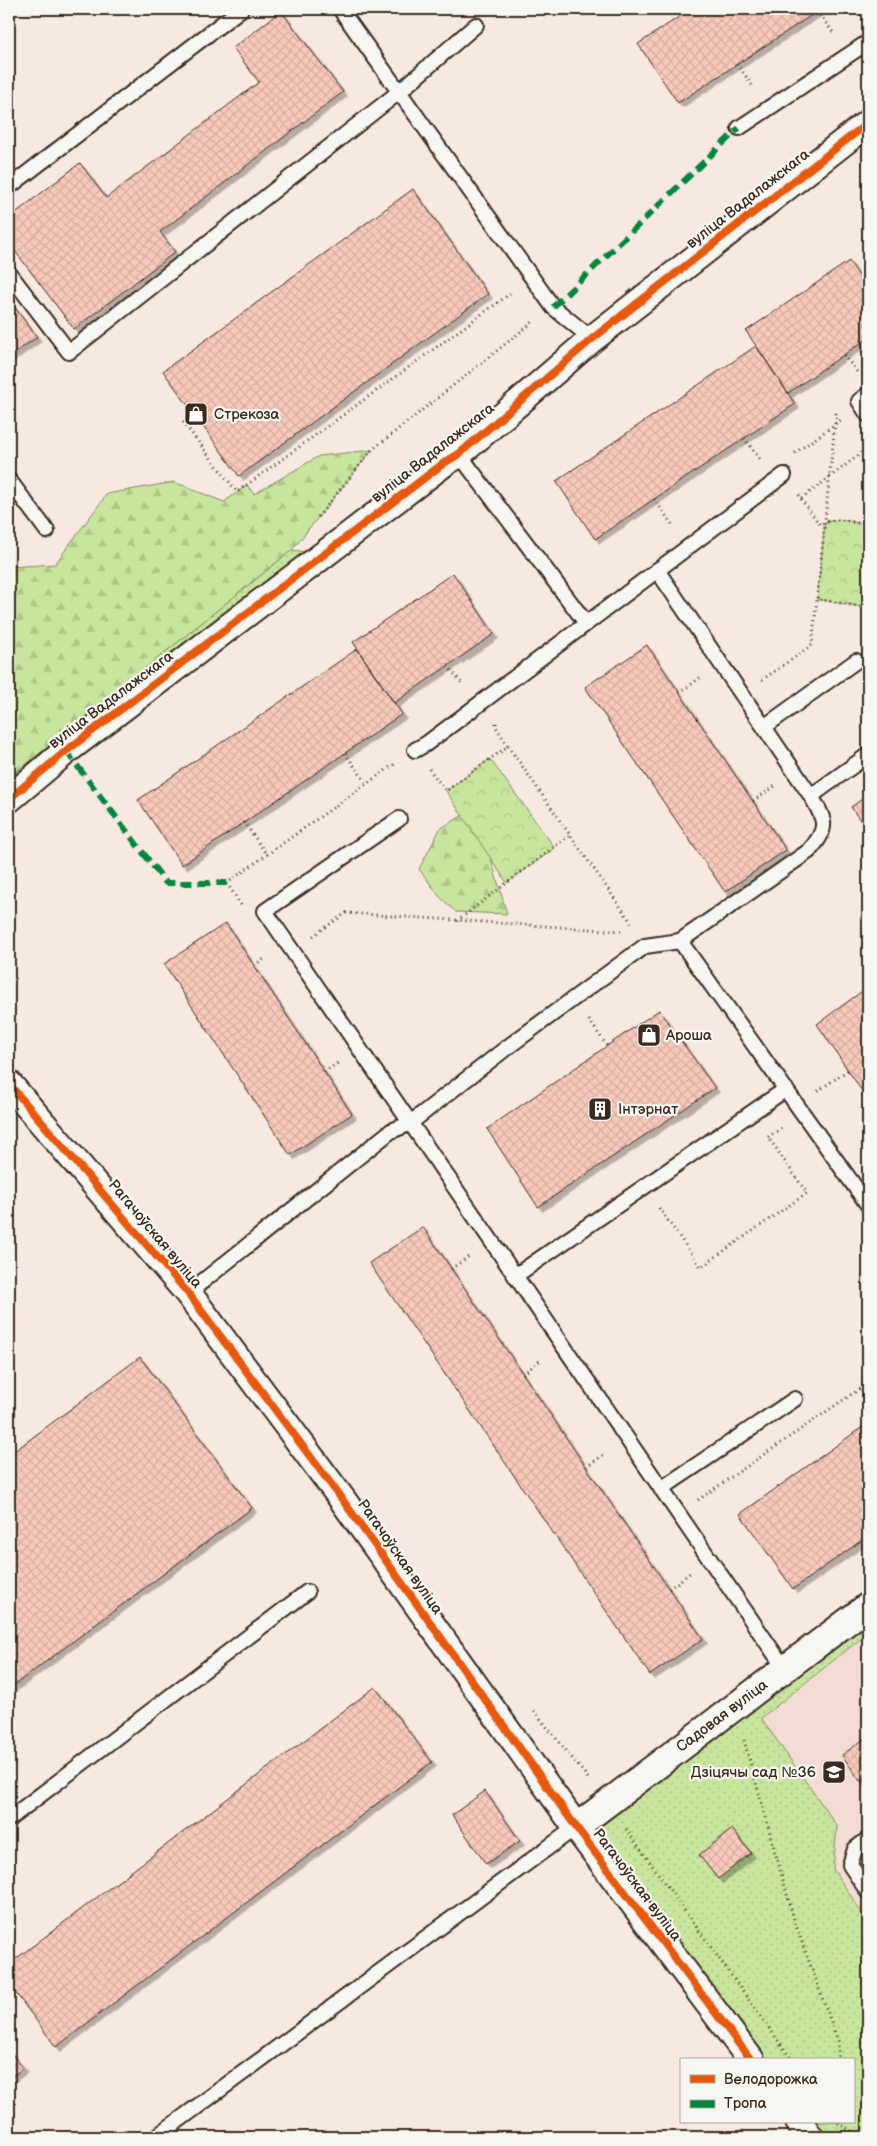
<svg xmlns="http://www.w3.org/2000/svg" width="877" height="2146" font-family="'Balsamiq Sans',sans-serif">
  <style>
    .built { fill: #f3dcd3 }
    .grass { fill: url(#grass-dots); stroke: #82885e }
    .forest { fill: url(#forest-firs); stroke: #82885e }
    .park { fill: url(#park-crowns); stroke: #82885e }
    .building { fill: url(#building-cross-hatch); stroke: #3b2a1e; filter: url(#shadow) }
    .lines { fill: none; stroke-linecap: round; stroke-linejoin: round }
    .lane-casing { stroke: #3b2a1e; stroke-width: 18 }
    .street-casing { stroke: #3b2a1e; stroke-width: 30 }
    .path { stroke: #3b2a1e; stroke-width: 3; stroke-dasharray: 1 4; stroke-linecap: butt }
    .lane { stroke: #f6f6f2; stroke-width: 14 }
    .street { stroke: #f6f6f2; stroke-width: 26 }
    .quiet { stroke: #00873e; stroke-width: 6; stroke-dasharray: 12 6; stroke-linecap: butt }
    .cycleway-casing { stroke: #f6f6f2; stroke-width: 11 }
    .cycleway { stroke: #e8590c; stroke-width: 8 }
    .labels { text-anchor: middle; dominant-baseline: central; stroke-width: 4.5; stroke-linejoin: round; paint-order: stroke }
    .street-label { font-size: 15px; fill: #3b2a1e; stroke: #f6f6f2 }
    .poi-label { font-size: 15px; fill: #3b2a1e; stroke: #f6f6f2; text-anchor: start }
  </style>
  <defs>
    <pattern id="grass-dots" width="8" height="8" patternUnits="userSpaceOnUse" patternTransform="scale(1.25)"><rect width="8" height="8" fill="#c8e59d"/><path d="M2 2h.1M6 6h.1" fill="none" stroke="#adc587" stroke-width="1.8" stroke-linecap="round"/></pattern>
    <pattern id="forest-firs" width="22" height="20" patternUnits="userSpaceOnUse" patternTransform="scale(1.25)"><rect width="22" height="20" fill="#c8e59d"/><path d="M5 1l3.5 6h-7zM16 11l3.5 6h-7z" fill="#adc587"/></pattern>
    <pattern id="park-crowns" width="20" height="18" patternUnits="userSpaceOnUse" patternTransform="scale(1.25)"><rect width="20" height="18" fill="#c8e59d"/><path d="M2 6a3 3 0 1 1 6 0M12 15a3 3 0 1 1 6 0" fill="none" stroke="#adc587"/></pattern>
    <pattern id="building-cross-hatch" width="8" height="8" patternUnits="userSpaceOnUse" patternTransform="scale(1.25)"><rect width="8" height="8" fill="#f8cabc"/><path d="M0 0l8 8M0 8l8-8" fill="none" stroke="#d6aea1"/></pattern>
    <filter id="shadow"><feDropShadow dx="4.5" dy="4.5" stdDeviation="0" flood-color="#0004"/></filter>
  </defs>
  <rect width="100%" height="100%" fill="#f7e9e2"/>
  <filter id="ink" filterUnits="userSpaceOnUse"><feTurbulence type="fractalNoise" baseFrequency=".02" numOctaves="2"/><feDisplacementMap in="SourceGraphic" scale="10" xChannelSelector="R" yChannelSelector="G"/><feConvolveMatrix kernelMatrix="1 2 1 2 8 2 1 2 1" color-interpolation-filters="sRGB"/></filter>
  <g filter="url(#ink)">
    <path class="built" d="M868,1633V1922L833,1869L837,1826L761,1718Z"/>
    <path class="grass" d="M292,550L306,552L9,799V778Z
      M868,1618V1633L761,1718L837,1826L833,1869L868,1922V2137H812L801,2122H853V2060H757L594,1830Z"/>
    <path class="forest" d="M372,450L292,550L9,778V567L55,564L107,494L174,482L224,502L247,485L254,494L319,456Z
      M468,812L491,859L507,914L456,912L440,897L419,869L440,829Z"/>
    <path class="park" d="M839,519L859,523L868,527V608L817,599L825,522Z
      M490,759L555,848L507,883L446,791Z"/>
    <path class="building" d="M691,9H821L678,103L638,44Z
      M281,11L343,92L160,232L175,252L74,329L9,243V218L80,163L106,198L259,82L233,48Z
      M413,189L488,294L239,476L163,371Z
      M849,261L868,289V338L788,393L746,331Z
      M9,300L37,337L9,357Z
      M756,346L795,404L595,539L556,481Z
      M453,573L494,634L394,703L353,642Z
      M647,645L786,850L725,892L585,687Z
      M357,649L402,714L182,865L138,800Z
      M868,795V832L851,807Z
      M226,923L352,1114L290,1155L164,964Z
      M868,987V1100L817,1024Z
      M659,1010L715,1088L538,1207L487,1129Z
      M423,1227L703,1639L650,1675L369,1263Z
      M140,1357L252,1508L9,1689V1455Z
      M868,1423V1536L793,1589L740,1514Z
      M375,1687L432,1762L56,2047L9,1984V1964Z
      M864,1739L868,1745V1776L860,1781L842,1755Z
      M485,1791L520,1841L486,1864L452,1815Z
      M732,1829L751,1853L718,1879L699,1855Z
      M9,2050L23,2068L9,2079Z"/>
    <g class="lines">
      <g class="lane-casing">
        <path id="lane" d="M340,9L553,307L592,339
          M739,128L868,42
          M9,187L241,9
          M9,273L69,352L399,92L476,25
          M868,394L859,401L868,415
          M459,454L586,623
          M9,480L47,531
          M764,727L856,661
          M415,750L426,744L784,475
          M811,796L868,755
          M399,819L265,911L785,1669
          M680,941L868,1205
          M515,1276L786,1089
          M188,1293L391,1131L409,1124L505,1049L645,946L680,941L809,851C829,828 826,821 811,796L657,570
          M661,1489L795,1399
          M9,1819L307,1592
          M868,1839L855,1849L850,1865L868,1892
          M156,2137L576,1827"/>
      </g>
      <g class="street-casing">
        <path id="street" d="M9,799L66,751L444,463L459,454L592,339L868,123
          M9,1084L188,1293L342,1499L576,1827L751,2060
          M576,1827L868,1606
          M799,2122L810,2137"/>
      </g>
      <path class="path" d="M817,11L835,35
        M737,64L754,88
        M844,355L857,372
        M836,413L817,599L868,608
        M183,422L237,492L511,293
        M744,438L762,462
        M795,453L841,420
        M799,495L801,499L868,448
        M654,499L674,527
        M801,499L820,525C835,516 853,521 868,527
        M318,517L372,450L533,322
        M448,666L463,685
        M762,680L812,645L817,599
        M679,693L701,677
        M508,746L633,925
        M345,753L367,784
        M429,769L446,791L508,746L496,727V723
        M753,801L775,786
        M244,822L267,855
        M241,905L227,883L396,763
        M457,921L570,835
        M313,936L346,913L621,931
        M254,965L266,958
        M589,1020L607,1046
        M324,1072L338,1063
        M818,1091L848,1070
        M659,1208L701,1267L807,1193L768,1137L782,1128
        M451,1269L471,1255
        M523,1374L542,1359
        M863,1386L868,1393
        M586,1467L606,1453
        M698,1500L868,1383
        M669,1589L690,1573
        M534,1711L588,1778
        M744,1740L795,1923L838,2041V2060
        M626,1829L792,2060
        M838,2123L861,2137"/>
      <use href="#lane" class="lane"/>
      <use href="#street" class="street"/>
      <path class="quiet" d="M553,307L739,128
        M66,751L166,883H227"/>
      <g class="cycleway-casing">
        <path id="cycleway" d="M9,799L66,751L444,463L459,454L592,339L868,123
          M9,1084L188,1293L342,1499L576,1827L751,2060"/>
      </g>
      <use href="#cycleway" class="cycleway"/>
    </g>
  </g>
  <defs>
    <g id="shop-square" transform="scale(1.25)"><rect x="-9" y="-9" width="18" height="18" rx="4" fill="#3b2a1e" stroke="#f6f6f2"/><path d="M-5-2.5h2.3a2.7 3.5 0 0 1 5.4 0H5L5.5 6h-11ZM-1.5-2.5h3a1.5 2.3 0 0 0-3 0Z" fill="#fff"/></g>
    <g id="building-square" transform="scale(1.25)"><rect x="-9" y="-9" width="18" height="18" rx="4" fill="#3b2a1e" stroke="#f6f6f2"/><path d="M-4-6H4V6H1V3H-1V6H-4ZM-2.5-4.3h1.7v1.8h-1.7ZM.8-4.3h1.7v1.8H.8ZM-2.5-1h1.7V.8h-1.7ZM.8-1h1.7V.8H.8Z" fill="#fff"/></g>
    <g id="school-square" transform="scale(1.25)"><rect x="-9" y="-9" width="18" height="18" rx="4" fill="#3b2a1e" stroke="#f6f6f2"/><path d="M0-5L7-2L0 1L-7-2ZM-4 1L0 2.5L4 1V4Q0 6-4 4Z" fill="#fff"/></g>
  </defs>
  <g fill-rule="evenodd">
    <use href="#shop-square" x="196" y="414"/>
    <use href="#shop-square" x="649" y="1035"/>
    <use href="#building-square" x="600" y="1109"/>
    <use href="#school-square" x="834" y="1772"/>
  </g>
  <g class="labels">
    <g class="street-label">
      <text transform="translate(748 199) rotate(-38)">вуліца Вадалажскага</text>
      <text transform="translate(433 453) rotate(-38)">вуліца Вадалажскага</text>
      <text transform="translate(111 700) rotate(-37)">вуліца Вадалажскага</text>
      <text transform="translate(155 1234) rotate(50)">Рагачоўская вуліца</text>
      <text transform="translate(400 1557) rotate(55)">Рагачоўская вуліца</text>
      <text transform="translate(722 1716) rotate(-37)">Садовая вуліца</text>
      <text transform="translate(637 1885) rotate(53)">Рагачоўская вуліца</text>
    </g>
    <g class="poi-label">
      <text x="214" y="414">Стрекоза</text>
      <text x="666" y="1035">Ароша</text>
      <text x="618" y="1109">Інтэрнат</text>
      <text x="816" y="1772" text-anchor="end">Дзіцячы сад №36</text>
    </g>
  </g>
  <rect width="877" height="2146" fill="none" stroke="#f6f6f2" stroke-width="30"/>
  <rect x="15" y="15" width="847" height="2116" fill="none" stroke="#3b2a1e" stroke-width="2" filter="url(#ink)"/>
  <rect x="680" y="2058" width="175" height="65" fill="#f6f6f2" stroke="#aba49d"/>
  <rect x="690" y="2075" width="25" height="8" fill="#e8590c" stroke="#aba49d"/>
  <text x="724" y="2084" font-size="15" fill="#3b2a1e">Велодорожка</text>
  <rect x="690" y="2100" width="25" height="8" fill="#00873e" stroke="#aba49d"/>
  <text x="724" y="2108" font-size="15" fill="#3b2a1e">Тропа</text>
</svg>
